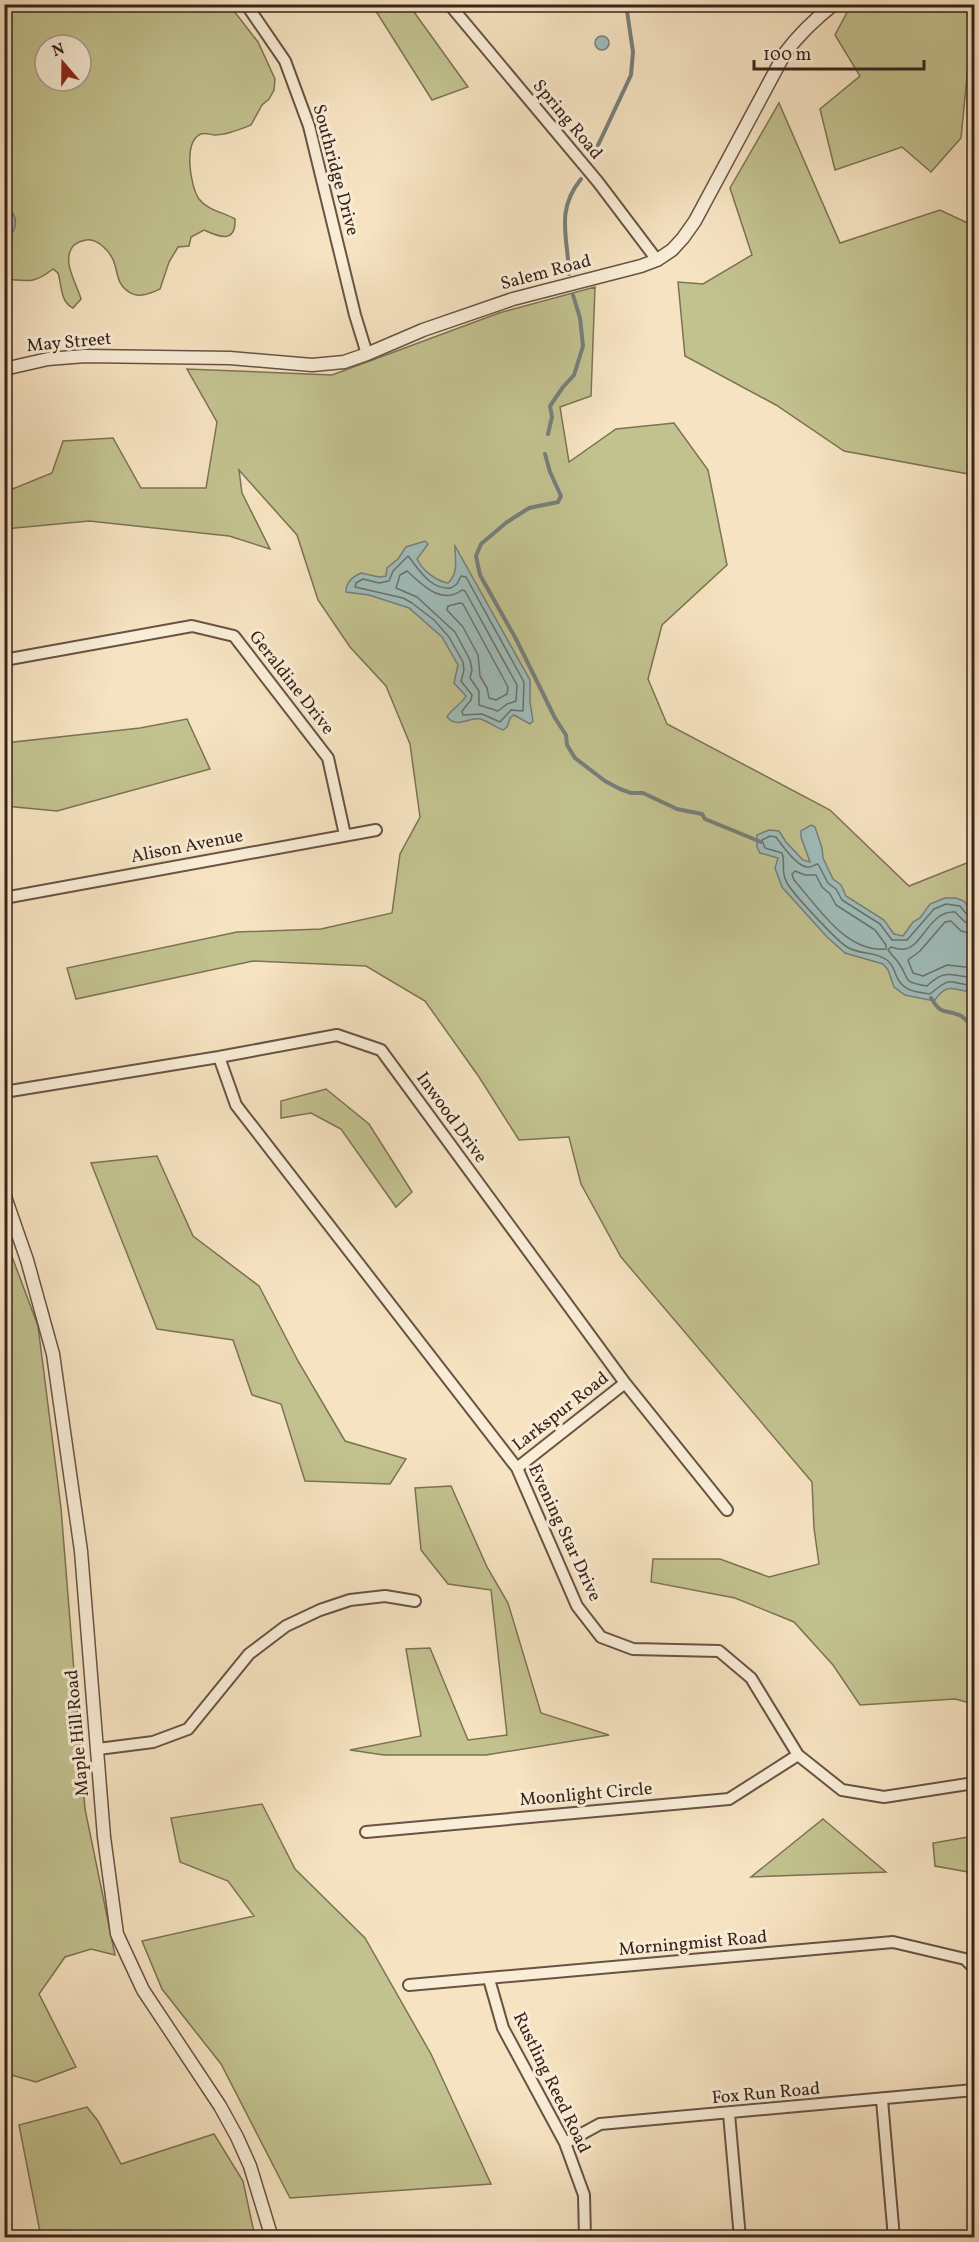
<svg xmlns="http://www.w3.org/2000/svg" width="979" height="2242" font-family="Vollkorn,serif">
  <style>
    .green { fill: #c2c28f; stroke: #7d7255; stroke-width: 1.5; fill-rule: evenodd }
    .water { fill: #9fbdbb; stroke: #767f7b; stroke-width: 1.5 }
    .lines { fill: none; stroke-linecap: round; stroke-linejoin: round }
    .shore { stroke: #6c706b; stroke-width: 1.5 }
    .stream { stroke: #767f7b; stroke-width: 4 }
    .minor-casing { stroke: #685344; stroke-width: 14 }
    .tertiary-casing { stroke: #685344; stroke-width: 15 }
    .minor { stroke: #f9edd7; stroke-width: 10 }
    .tertiary { stroke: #f9edd7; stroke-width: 12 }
    .labels { text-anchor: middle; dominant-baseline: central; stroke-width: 6; stroke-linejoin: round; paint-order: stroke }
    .street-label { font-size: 18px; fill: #38231b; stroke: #f9edd7 }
  </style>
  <rect width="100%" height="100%" fill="#f6e3c1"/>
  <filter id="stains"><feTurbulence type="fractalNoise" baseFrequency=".00333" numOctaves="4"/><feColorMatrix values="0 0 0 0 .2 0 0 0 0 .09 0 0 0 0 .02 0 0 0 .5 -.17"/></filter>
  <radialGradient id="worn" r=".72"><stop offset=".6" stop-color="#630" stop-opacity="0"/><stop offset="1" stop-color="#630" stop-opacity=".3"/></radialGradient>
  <path class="green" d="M4,5H223L234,11L258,42L275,79L274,90L269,99L262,105L251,125C241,129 227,135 215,135C210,135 206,132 201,134C183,141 190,186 199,199C207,210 223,212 235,219C236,244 219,237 204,230L191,237L189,246L178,247L169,262L160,289C151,293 139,299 129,292C118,285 118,276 115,265C112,253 98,238 86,240C81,241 76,243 73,246C61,261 77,284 81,299L73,308C60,302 62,285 58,273L53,269C34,284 28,281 5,279ZM45,45H81V81H45Z
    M372,5H409L468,87L432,100Z
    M851,5H974L961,138L931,172L902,147L835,170L820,109L860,76L835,35Z
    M779,103L840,243L940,210L974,226V475L844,451L776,405L685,356L678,282L703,284L752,255L730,188Z
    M595,287L591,396L560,407L569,462L616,429L674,423L708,470L727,565L662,625L648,679L667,724L830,810L909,886L974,860V1704L955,1699L860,1705L833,1665L794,1622L735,1598L651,1582L653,1559H720L769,1577L819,1564L814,1528L812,1482L621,1257L581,1184L569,1137L519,1140L479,1077L425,1001L366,966L253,961L76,999L67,968L237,932L321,929L392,913L400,854L420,817L410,744L386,686L350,647L318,600L297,535L239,470L242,493L270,549L229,536L89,521L5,529V492L52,473L63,441L113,438L141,488H206L217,422L187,369L332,375L499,313Z
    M187,719L210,769L57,811L5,806V743L140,728Z
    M326,1089L369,1124L412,1192L396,1207L341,1129L311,1113L281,1118V1101Z
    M157,1156L193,1236L259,1286L298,1361L345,1441L406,1459L390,1484L305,1481L281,1404L252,1395L233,1340L157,1329L91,1163Z
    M5,1238L38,1326L61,1508L85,1809L115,1955L91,1949L65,1957L39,1994L76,2067L36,2082L4,2073Z
    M451,1486L487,1567L508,1603L541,1713L609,1735L486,1755H384L350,1750L421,1736L406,1649L430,1648L468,1740L507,1735L491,1590L448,1584L421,1550L415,1488Z
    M262,1804L295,1869L365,1938L431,2054L491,2184L290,2198L221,2064L162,1989L142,1941L254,1916L228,1881L180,1862L171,1818Z
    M823,1819L886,1872L751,1877Z
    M974,1836V1873L935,1866L933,1843Z
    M87,2107L98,2121L121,2164L214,2134L243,2181L255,2237H41L19,2125Z"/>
  <path class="water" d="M595 43a7 7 0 1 1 14 0a7 7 0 1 1-14 0Z
    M5,206C19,215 19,230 5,239Z
    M425,541L428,544L417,559C422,570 436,581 448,583C459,573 455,560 455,546L530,680V702L533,721L530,724L514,715L510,718L507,727L503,730C495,727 488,721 480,719C467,717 458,729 447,717C451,709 461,705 466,696L454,683L458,665L442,637L409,608L369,595L346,592C346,582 352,577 361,573L379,577L386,576L387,568L398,559L406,547Z
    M811,825L815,827L822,848L823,858L833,879L841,885L846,896L884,920L894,934L903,936L913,922L920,918L930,904L945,898H956L964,901L974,915V991C953,993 950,979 934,1001L905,995L894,987L888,970L883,964L845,953L827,937L782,887L775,868L778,858L760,853L757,847V835L769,830L779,831L786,842L803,860L810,862L801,837V831Z"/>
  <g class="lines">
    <path class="shore" d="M408,556C419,569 430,590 451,588L457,584L461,576L466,577L524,682L523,711L511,710L500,722L482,714L463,715L462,711L471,700L472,695L461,681L464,670L463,662L449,637L434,620L412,603L403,598L355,587L356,583L363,579L379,583L389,581L393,571Z
      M407,571C422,584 441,606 462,590L465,591L517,685L516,701L507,704L498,711L479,705V691L470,678L472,670L470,660L455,632L417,597L396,588L400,575Z
      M460,603L463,604L508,687L507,694L496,700L489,698L487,688L480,676L478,655L463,627L447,610L448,606Z
      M795,871L805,875H816L822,887L830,894L836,905L875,930L886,945V949C846,953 818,907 794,880L792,874Z
      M974,917L968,916L960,906L946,904L934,909L907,940H892L880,924L842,900L836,889L828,883L818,864C815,864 813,867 809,867C798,869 781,844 776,837L770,836L762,840L765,848L782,853C786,863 780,871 787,883C794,895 836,940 847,947C859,955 875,951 887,960C892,964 894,969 896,975C902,991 915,992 930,994C955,973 948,985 974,985
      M974,925L965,922L955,912C930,910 922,947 905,949C900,950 895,948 891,947L888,950C891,954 895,958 898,962C911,979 900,982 927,986C947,966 953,978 974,977
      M974,934L961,931L951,921L945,922L920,951L908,960L913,973L923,976L947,965L974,968"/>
    <path class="stream" d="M592,158L631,75L633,52L626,4
      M569,274C568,237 555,211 581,179
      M548,434L552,417L550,406L563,387L574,375L583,346L580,318L573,295
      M545,454L550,472L561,496L558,502L529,508L507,522L481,544L476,556L480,575L516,639L555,718L566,735L567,745L575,758L605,781L620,789L631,793H643L677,809L702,814L705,819L761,842
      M931,998C943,1017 943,1008 959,1015C965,1017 969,1024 974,1028"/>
    <g class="minor-casing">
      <path id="minor" d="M246,4L285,61L309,126L355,315L367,354
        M449,4L598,182L657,260
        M4,660L192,626L234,636L328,758L345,835
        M4,898L376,830
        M219,1057L236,1105L517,1468L577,1606L601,1637L633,1649L719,1651L751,1678L798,1755L842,1790L884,1797L974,1783
        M4,1092L219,1057L337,1035L381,1050L625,1383L727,1510
        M517,1468L625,1383
        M98,1749L153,1742L188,1729L249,1654L286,1626L320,1610L350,1600L385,1596L415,1601
        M366,1832L729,1799L798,1755
        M489,1979L503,2028L565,2143L584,2195L585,2238
        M409,1985L893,1942L965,1959L974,1968
        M882,2100L894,2238
        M729,2114L740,2238
        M565,2143L600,2124L974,2090"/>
    </g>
    <g class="tertiary-casing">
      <path id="tertiary" d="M4,369L48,359L85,356L230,358L312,365L344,362L367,354L423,330L513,299L641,266L657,260L672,250L683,238L695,221L785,53C800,33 815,19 834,4
        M4,1194L27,1260L53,1354L81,1551L104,1837L117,1934L143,1990L220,2106L237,2137L250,2166L272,2238"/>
    </g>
    <use href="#minor" class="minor"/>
    <use href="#tertiary" class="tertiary"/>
  </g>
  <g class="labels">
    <g class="street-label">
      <text transform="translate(567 120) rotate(50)">Spring Road</text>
      <text transform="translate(335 170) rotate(75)">Southridge Drive</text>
      <text transform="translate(546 273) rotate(-15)">Salem Road</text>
      <text transform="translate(69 343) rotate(-5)">May Street</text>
      <text transform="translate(291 683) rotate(52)">Geraldine Drive</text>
      <text transform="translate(187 847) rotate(-11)">Alison Avenue</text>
      <text transform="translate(451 1118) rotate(54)">Inwood Drive</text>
      <text transform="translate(561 1412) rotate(-38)">Larkspur Road</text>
      <text transform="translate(564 1533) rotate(65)">Evening Star Drive</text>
      <text transform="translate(78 1733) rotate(-95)">Maple Hill Road</text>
      <text transform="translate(586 1795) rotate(-5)">Moonlight Circle</text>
      <text transform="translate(693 1944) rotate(-5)">Morningmist Road</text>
      <text transform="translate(551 2083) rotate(64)">Rustling Reed Road</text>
      <text transform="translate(766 2094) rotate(-5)">Fox Run Road</text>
    </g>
  </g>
  <rect width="979" height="2242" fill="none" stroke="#f6e3c1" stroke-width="24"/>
  <rect x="6" y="6" width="967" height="2230" fill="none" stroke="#38231b" stroke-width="3"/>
  <rect x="12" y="12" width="955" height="2218" fill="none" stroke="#38231b" stroke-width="1.5"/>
  <g transform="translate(63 63) rotate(340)"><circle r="28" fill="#f9edd7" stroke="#ac9c8c" stroke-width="1.5"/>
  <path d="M0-4.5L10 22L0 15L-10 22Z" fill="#8f2418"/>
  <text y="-9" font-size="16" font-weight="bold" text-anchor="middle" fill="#38231b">N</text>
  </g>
  <path d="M754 60v9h170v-9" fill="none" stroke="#38231b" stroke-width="3"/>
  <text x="763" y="60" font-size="18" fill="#38231b" stroke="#f9edd7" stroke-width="4.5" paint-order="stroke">100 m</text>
  <rect width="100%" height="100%" filter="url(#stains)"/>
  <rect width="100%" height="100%" fill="url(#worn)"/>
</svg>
